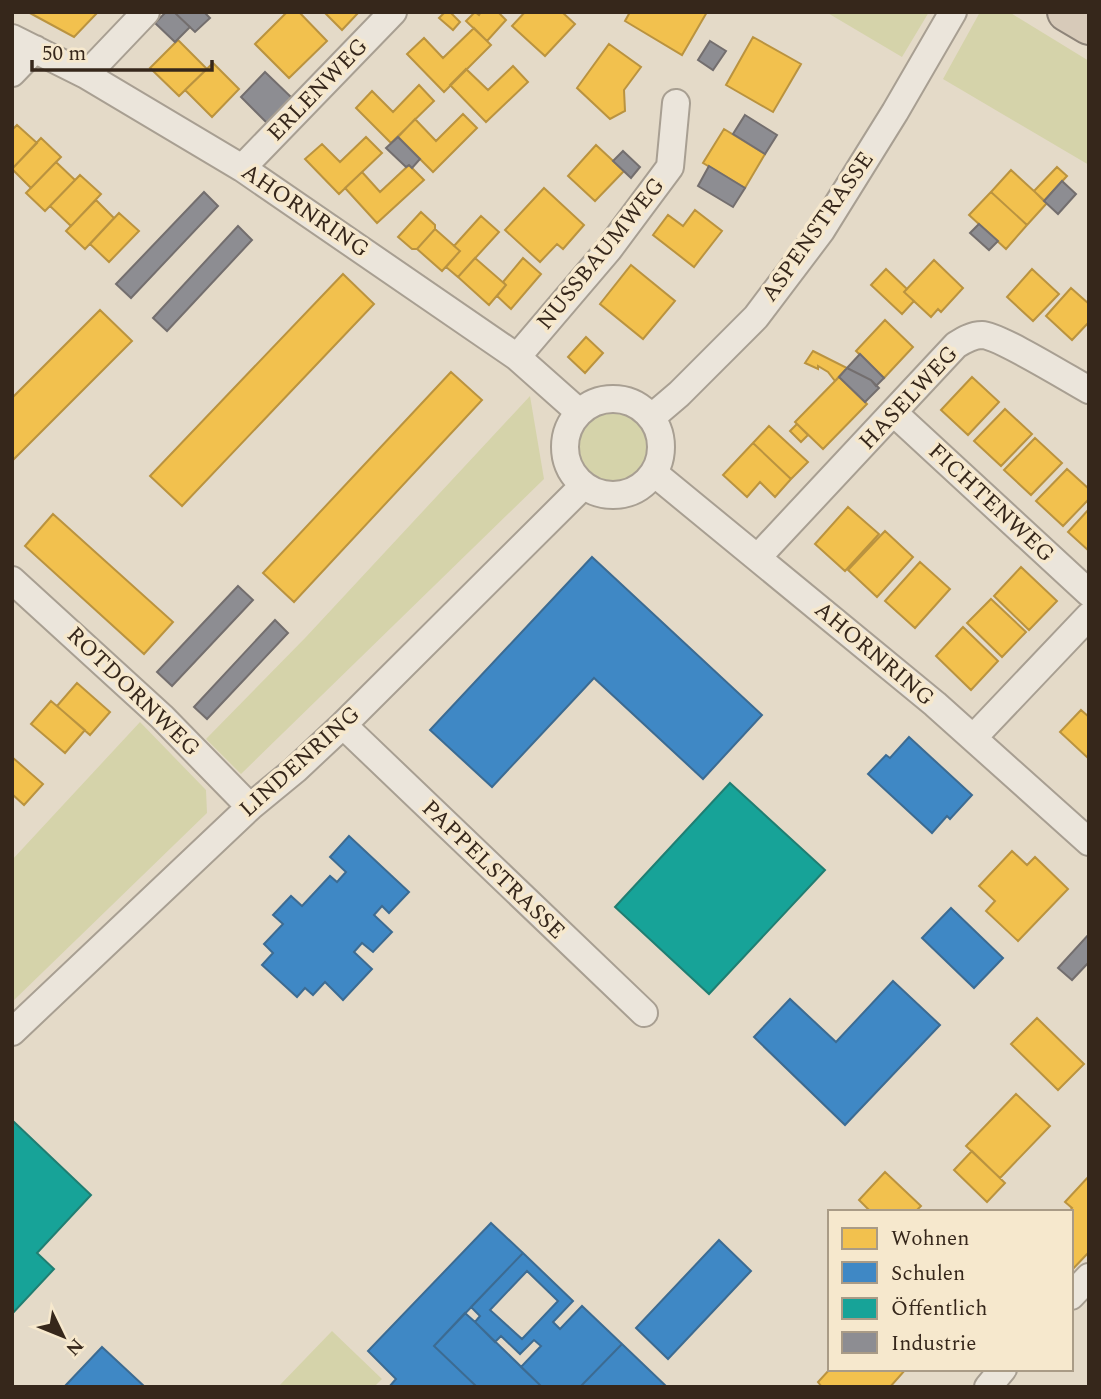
<svg xmlns="http://www.w3.org/2000/svg" width="1101" height="1399" font-family="Spectral,serif">
  <style>
    .green { fill: #d5d3aa }
    .homes { fill: #f2c14e; stroke: #ba933f; stroke-width: 2 }
    .schools { fill: #3f88c5; stroke: #3c6b92; stroke-width: 2; fill-rule: evenodd }
    .public { fill: #17a398; stroke: #207e72; stroke-width: 2 }
    .industry { fill: #8d8d92; stroke: #736e6e; stroke-width: 2 }
    .lines { fill: none; stroke-linecap: round; stroke-linejoin: round }
    .street-casing { stroke: #a89f92; stroke-width: 30 }
    .highway-casing { stroke: #8e8479; stroke-width: 42 }
    .street { stroke: #ebe5db; stroke-width: 26 }
    .highway { stroke: #d7cab9; stroke-width: 38 }
    .labels { text-anchor: middle; dominant-baseline: central; stroke-width: 7; stroke-linejoin: round; paint-order: stroke }
    .street-label { font-size: 23px; fill: #36271b; stroke: #f6e8cd }
  </style>
  <rect width="100%" height="100%" fill="#e4dac8"/>
  <path class="green" d="M826,12H929L902,57Z
    M980,12H1009L1089,61V165L943,79Z
    M530,396L544,479L241,774L206,739L306,637Z
    M576 446a37 37 0 1 1 74 0a37 37 0 1 1-74 0Z
    M140,722L206,790L207,813L12,1002V860Z
    M332,1331L382,1379L374,1387H278Z"/>
  <path class="homes" d="M28,12H98L74,37Z
    M287,12H299L327,41L289,78L255,44Z
    M324,12H359L342,30Z
    M445,12H450L460,22L453,30L439,18Z
    M475,12L479,15L481,12H498L506,20L487,41L466,21Z
    M525,12H562L575,24L545,56L512,26Z
    M630,12H707L682,55L625,21Z
    M474,28L491,45L444,92L407,54L424,38L443,58Z
    M753,37L801,64L773,112L726,85Z
    M178,40L207,69L179,96L150,68Z
    M609,44L641,67L624,90L625,111L610,119L577,88Z
    M213,63L239,89L212,117L185,90Z
    M513,66L528,82L486,122L450,85L466,69L488,90Z
    M419,85L434,101L391,143L356,108L372,91L393,112Z
    M463,114L477,128L433,172L398,137L415,119L436,141Z
    M17,125L37,143L12,169V130Z
    M724,129L765,154L745,188L703,163Z
    M366,137L382,153L339,194L305,159L322,144L340,162Z
    M41,138L61,157L31,188L12,169Z
    M596,145L624,171L595,201L568,176Z
    M56,162L75,180L45,211L26,193Z
    M409,165L424,180L377,223L345,188L362,172L380,192Z
    M1057,167L1067,176L1044,201L1034,191Z
    M1011,170L1047,203L1027,225L991,192Z
    M80,175L101,194L71,226L50,206Z
    M544,188L584,225L563,249L557,244L540,262L505,230Z
    M991,192L1027,225L1006,249L969,215Z
    M96,200L114,218L85,249L66,231Z
    M695,210L722,231L694,267L653,235L668,215L683,226Z
    M421,212L435,225V229L417,249H412L398,237Z
    M119,213L139,231L109,262L90,244Z
    M481,216L499,232L458,277L446,267L460,251L454,246Z
    M435,229L460,251L442,271L417,249Z
    M475,258L506,285L489,305L458,277Z
    M523,258L541,274L511,309L497,296L506,285L503,282Z
    M934,260L963,288L941,312L938,309L931,317L904,292Z
    M631,265L675,301L643,339L600,304Z
    M886,269L907,289L904,292L914,301L902,314L871,285Z
    M1032,269L1059,294L1033,321L1007,297Z
    M343,274L374,304L182,506L150,476Z
    M1071,288L1089,304V322L1072,340L1046,316Z
    M100,310L132,341L12,461V398Z
    M885,320L913,347L884,378L856,351Z
    M586,337L603,353L585,373L568,357Z
    M813,351L847,368L835,381L828,372L818,366V369L805,363Z
    M451,372L482,400L294,602L263,573Z
    M839,377L867,404L823,449L795,422Z
    M972,377L999,402L968,435L941,410Z
    M1005,409L1032,434L1001,466L974,441Z
    M797,424L808,435L801,442L790,431Z
    M769,426L808,462L791,479L753,443Z
    M1035,438L1062,463L1031,495L1004,470Z
    M753,443L791,479L775,497L760,482L747,497L723,475Z
    M1067,469L1089,489V499L1063,526L1036,501Z
    M848,507L879,534L845,571L815,544Z
    M1089,509V551L1068,532Z
    M53,514L173,622L144,654L25,546Z
    M885,531L913,557L877,597L848,570Z
    M920,562L950,589L915,628L885,601Z
    M1021,567L1057,601L1029,630L994,596Z
    M991,599L1026,632L1002,657L967,623Z
    M963,627L998,661L971,690L936,656Z
    M77,683L110,712L90,735L57,706Z
    M51,701L85,730L65,753L31,724Z
    M1081,710L1089,717V759L1060,732Z
    M12,757L43,784L24,805L12,794Z
    M1012,851L1027,865L1035,857L1068,889L1018,941L986,911L995,901L979,886Z
    M1037,1018L1084,1064L1058,1090L1011,1044Z
    M1016,1094L1050,1126L1000,1178L966,1146Z
    M972,1151L1005,1183L987,1202L954,1170Z
    M885,1172L921,1206L915,1212H871L859,1200Z
    M1089,1176V1252L1071,1271V1212H1069L1072,1208L1065,1202Z
    M830,1369H906L890,1387H822L818,1382Z"/>
  <path class="schools" d="M592,557L762,715L703,779L594,678L492,787L430,730Z
    M909,737L972,795L950,819L947,816L932,833L868,774L886,755L890,758Z
    M349,836L409,892L389,913L382,906L374,915L392,932L373,952L362,943L354,952L372,969L343,1000L325,982L313,995L305,988L297,997L262,965L273,953L264,944L283,924L273,915L291,896L302,906L330,876L337,882L346,872L330,857Z
    M951,908L1003,958L974,988L922,938Z
    M893,981L940,1025L845,1125L754,1037L790,999L836,1042Z
    M491,1223L523,1253L434,1346L477,1387H389L396,1379L368,1351Z
    M719,1240L751,1271L668,1359L636,1328Z
    M523,1253L573,1301L553,1322L560,1329L582,1306L622,1344L580,1387H542L521,1367L541,1346L534,1340L520,1354L501,1336L495,1342L475,1322L480,1316L471,1307ZM527,1271L558,1301L522,1339L490,1310Z
    M465,1313L475,1322L542,1387H477L434,1346Z
    M622,1344L667,1387H580Z
    M102,1347L145,1387H64Z"/>
  <path class="public" d="M730,783L825,870L709,994L615,907Z
    M13,1121L91,1195L37,1253L54,1269L12,1314Z"/>
  <path class="industry" d="M166,12H174L190,27L175,42L155,23Z
    M174,12H204L210,18L195,32Z
    M710,41L726,51L713,70L698,60Z
    M265,72L292,98L268,124L241,97Z
    M745,115L777,135L765,154L733,134Z
    M398,137L420,159L412,168L409,165L406,167L386,148Z
    M623,151L640,167L631,178L613,161Z
    M709,166L745,188L733,207L698,186Z
    M1062,181L1076,194L1058,214L1044,201Z
    M204,192L218,206L131,298L116,284Z
    M979,224L998,241L989,250L970,233Z
    M238,226L252,240L167,331L153,318Z
    M860,354L884,378L876,386L871,380L847,368Z
    M847,368L871,380L879,388L865,402L839,377Z
    M238,586L253,600L172,686L157,672Z
    M275,620L288,633L207,719L194,707Z
    M1089,934V962L1072,980L1058,968Z"/>
  <g class="lines">
    <g class="street-casing">
      <path id="street" d="M12,38L86,75L242,168L517,357L579,412
        M12,73L35,49
        M86,75L146,12
        M242,168L393,12
        M517,357L609,249L670,167L676,103
        M565 447a48 48 0 1 1 96 0a48 48 0 1 1-96 0Z
        M894,413L1089,593
        M652,417L679,394L756,317L821,231L895,112L953,12
        M654,473L935,704L1089,842
        M758,557L956,345C964,340 972,335 982,335C1000,336 1069,379 1089,390
        M12,580L162,717L250,807
        M343,725L644,1013
        M974,737L1089,616
        M12,1032L250,807L295,770L343,725L583,486
        M1071,1296L1089,1277
        M988,1387L1003,1369"/>
    </g>
    <g class="highway-casing">
      <path id="highway" d="M1067,12L1089,25"/>
    </g>
    <use href="#street" class="street"/>
    <use href="#highway" class="highway"/>
  </g>
  <g class="labels">
    <g class="street-label">
      <text transform="translate(318 90) rotate(-46)">ERLENWEG</text>
      <text transform="translate(305 211) rotate(34)">AHORNRING</text>
      <text transform="translate(818 227) rotate(-55)">ASPENSTRASSE</text>
      <text transform="translate(601 254) rotate(-51)">NUSSBAUMWEG</text>
      <text transform="translate(909 398) rotate(-47)">HASELWEG</text>
      <text transform="translate(991 503) rotate(43)">FICHTENWEG</text>
      <text transform="translate(874 654) rotate(40)">AHORNRING</text>
      <text transform="translate(133 692) rotate(44)">ROTDORNWEG</text>
      <text transform="translate(300 762) rotate(-42)">LINDENRING</text>
      <text transform="translate(493 870) rotate(44)">PAPPELSTRASSE</text>
    </g>
  </g>
  <rect width="1101" height="1399" fill="none" stroke="#36271b" stroke-width="28"/>
  <rect x="828" y="1210" width="245" height="161" fill="#f6e8cd" stroke="#a99b86" stroke-width="2"/>
  <rect x="842" y="1228" width="35" height="21" fill="#f2c14e" stroke="#a99b86" stroke-width="2"/>
  <text x="891" y="1245" font-size="21" fill="#36271b">Wohnen</text>
  <rect x="842" y="1262" width="35" height="21" fill="#3f88c5" stroke="#a99b86" stroke-width="2"/>
  <text x="891" y="1280" font-size="21" fill="#36271b">Schulen</text>
  <rect x="842" y="1298" width="35" height="21" fill="#17a398" stroke="#a99b86" stroke-width="2"/>
  <text x="891" y="1315" font-size="21" fill="#36271b">Öffentlich</text>
  <rect x="842" y="1332" width="35" height="21" fill="#8d8d92" stroke="#a99b86" stroke-width="2"/>
  <text x="891" y="1350" font-size="21" fill="#36271b">Industrie</text>
  <g transform="translate(63 1336) rotate(133)" stroke="#f6e8cd" stroke-width="5" paint-order="stroke">
  <path d="M0-5L12 26L0 18L-12 26Z" fill="#36271b"/>
  <text y="-10" font-size="19" font-weight="bold" text-anchor="middle" fill="#36271b">N</text>
  </g>
  <path d="M32 60v10h180v-10" fill="none" stroke="#36271b" stroke-width="3.5"/>
  <text x="42" y="60" font-size="21" fill="#36271b" stroke="#f6e8cd" stroke-width="5" paint-order="stroke">50 m</text>
</svg>
